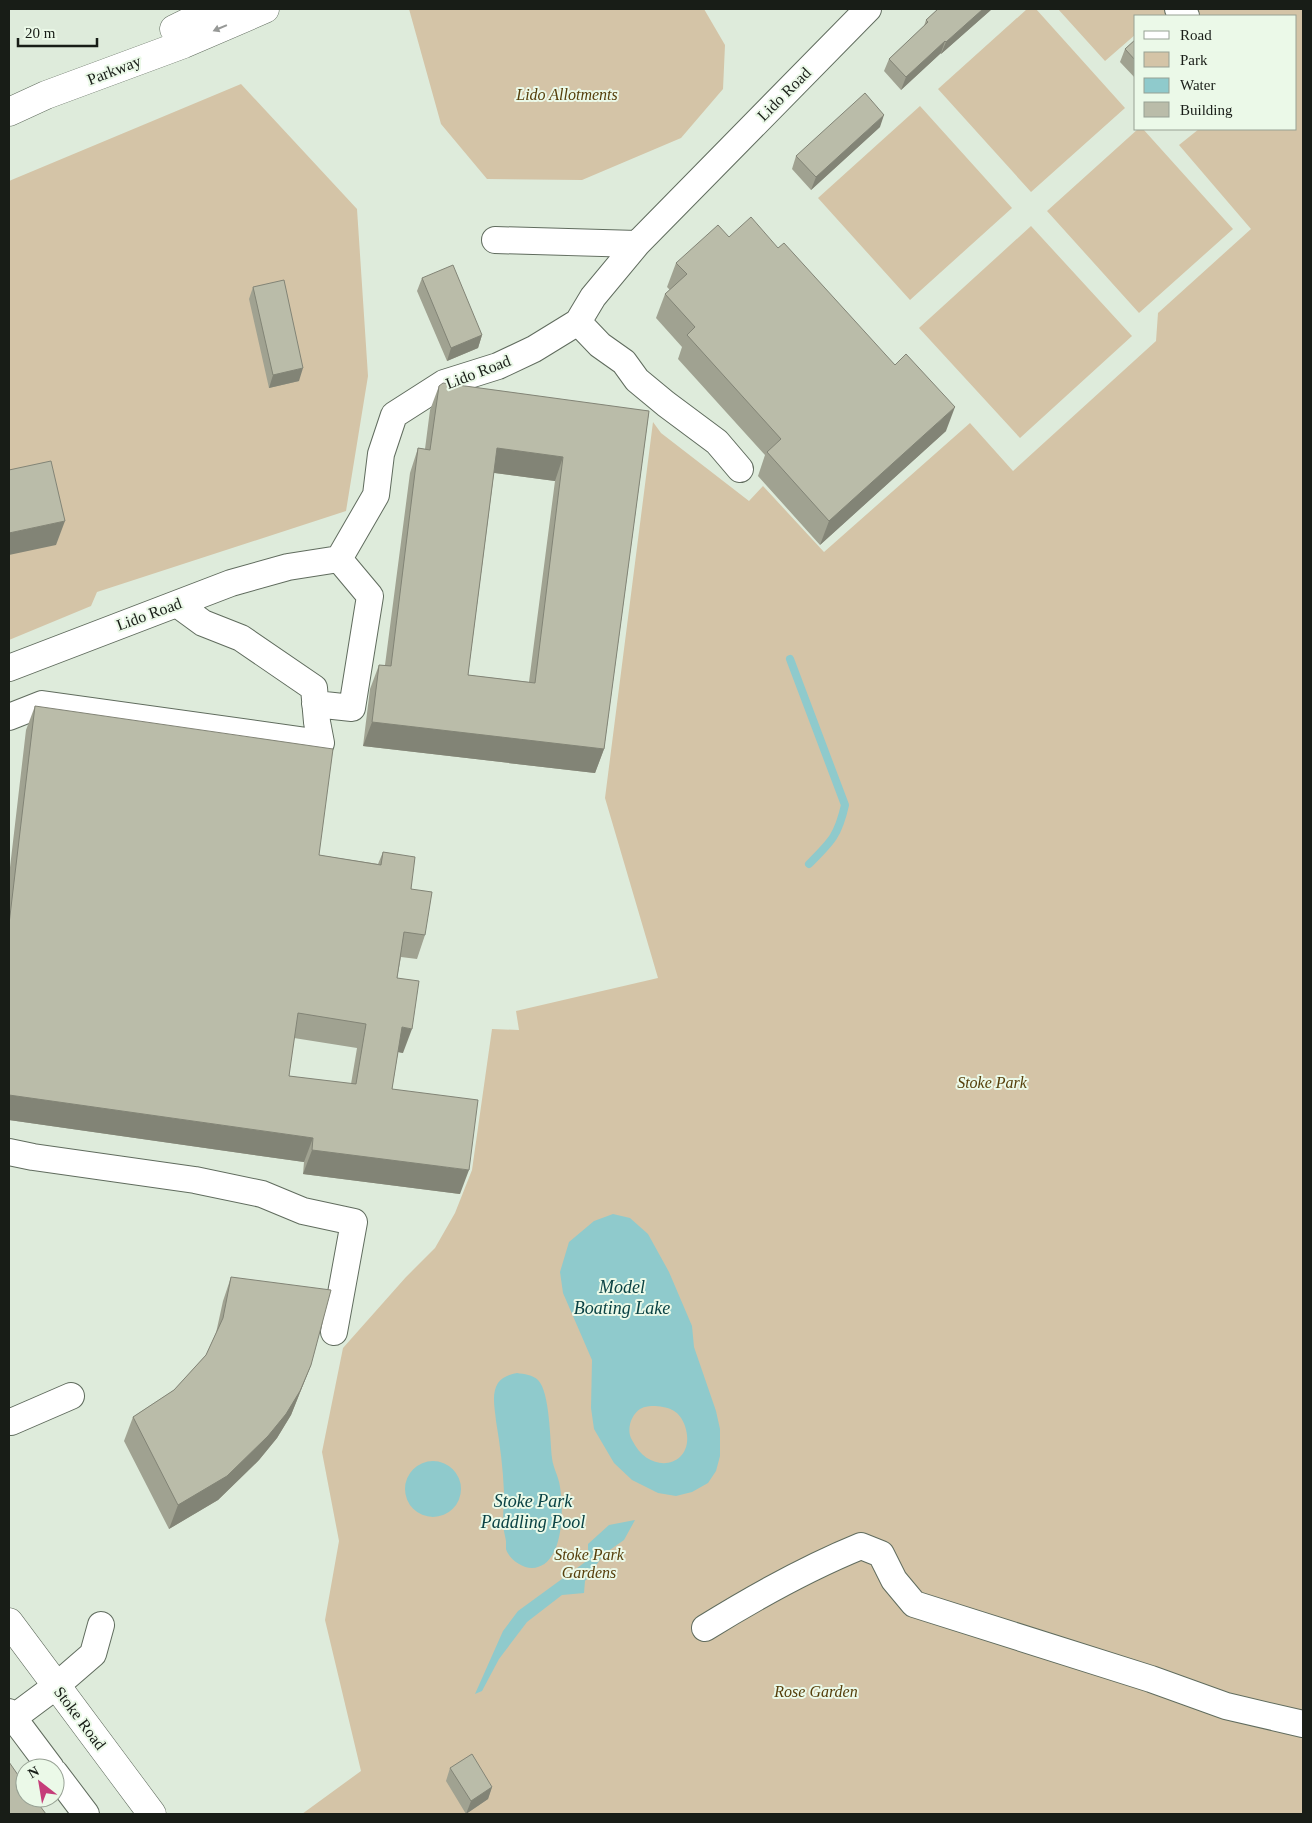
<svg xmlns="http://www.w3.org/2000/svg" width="1312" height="1823" font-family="'Times New Roman',serif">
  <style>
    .green { fill: #d4c4a7 }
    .water { fill: #8fcacc; fill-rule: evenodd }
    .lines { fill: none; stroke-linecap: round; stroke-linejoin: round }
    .stream { stroke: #8fcacc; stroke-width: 8 }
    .minor-casing { stroke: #606c5e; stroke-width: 28 }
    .major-casing { stroke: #606c5e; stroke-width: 29 }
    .minor { stroke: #fff; stroke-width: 26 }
    .major { stroke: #fff; stroke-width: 28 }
    .wall { fill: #a0a291; fill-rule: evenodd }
    .shaded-wall { fill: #828476 }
    .building { fill: #babca9; stroke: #828476; fill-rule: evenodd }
    .oneway { fill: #979997 }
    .labels { text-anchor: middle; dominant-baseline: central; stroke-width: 4; stroke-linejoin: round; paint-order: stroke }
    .street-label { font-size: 16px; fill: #181d17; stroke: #ebf9e8 }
    .park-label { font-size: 16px; font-style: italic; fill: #553e0a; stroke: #ebf9e8 }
    .water-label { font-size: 18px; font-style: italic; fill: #0a4244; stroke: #ebf9e8 }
  </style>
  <rect width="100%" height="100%" fill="#deebdb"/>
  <path class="green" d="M409,9H704L725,45L723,89L681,138L582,180L487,179L441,124Z
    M1027,9H1036L1125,108L1031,192L938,89Z
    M1058,9H1303V1814H302L361,1771L325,1620L339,1541L322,1452L343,1348L406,1277L435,1248L455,1213L472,1170L492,1029L519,1030L516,1011L658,978L605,798L653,422L661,433L749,501L763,486L824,552L970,423L1013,471L1156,341L1158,313L1251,229L1179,145L1199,129H1296V16H1136V34L1105,61Z
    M241,84L357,209L368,376L346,511L97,592L91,606L9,640V181Z
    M920,106L1012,208L910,300L818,198Z
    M1138,129H1143L1233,229L1139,313L1047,211Z
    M1031,226L1132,336L1020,438L919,328Z"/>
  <path class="water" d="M613,1214L630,1218L648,1234L669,1272L692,1326L694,1347L716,1411L720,1429V1456L716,1471L708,1483L692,1492L676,1496L658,1493L632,1480L614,1463L594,1429L591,1408L592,1360L563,1293L560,1272L569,1242L594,1221ZM655,1406C670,1407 680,1411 685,1426C698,1465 651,1479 632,1440C626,1430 631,1415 640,1409C645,1406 650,1406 655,1406Z
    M517,1373C524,1374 533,1375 538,1380C550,1392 550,1441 552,1458C553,1468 559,1477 560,1487C564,1508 564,1567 532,1568C522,1568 509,1559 506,1549C506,1548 506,1542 506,1541C505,1535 503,1529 503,1522C503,1512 504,1502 504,1492C503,1468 500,1445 496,1421C495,1409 491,1394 498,1383C502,1377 510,1374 517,1373Z
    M405 1489a28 28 0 1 1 56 0a28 28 0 1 1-56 0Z
    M635,1520L624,1540L604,1554L585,1581L584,1593L562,1595L527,1622L499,1659L482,1691L475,1694L503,1631L518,1611L588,1560V1544L609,1525Z"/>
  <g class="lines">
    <path class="stream" d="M790,659L845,805C838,836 831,842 809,864"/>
    <g class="minor-casing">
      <path id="minor" d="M1178,9L1186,16
        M495,240L637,244
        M578,322L600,345L624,362L637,380L666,404L717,442L740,469
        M9,668L231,583L288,567L339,559L376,495L381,454L394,415L444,383L498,366L534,349L578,322L593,297L637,244L868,9
        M315,704L352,708L370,596L339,559
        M9,717L42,704L321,743L317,722L314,688L241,638L203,623L177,604
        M9,1152L33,1157L195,1180L262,1194L303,1211L354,1222L334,1332
        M9,1421L11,1422L71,1396
        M705,1628C755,1597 807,1568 861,1546L881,1554L894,1580L914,1604L1151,1679L1226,1706L1303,1724
        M9,1712L51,1768
        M9,1721L56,1686L93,1654L101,1625
        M55,1773L86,1814"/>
    </g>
    <g class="major-casing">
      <path id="major" d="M174,29L215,9
        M9,112L46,95L184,44L265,9
        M9,1622L152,1814"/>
    </g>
    <use href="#minor" class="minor"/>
    <use href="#major" class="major"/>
  </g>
  <path class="wall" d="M938,9H992L941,54V53L901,90L884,71L889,59L924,26L926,20Z
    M1136,39V79L1120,62L1125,49Z
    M880,127L811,190L792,169L796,156Z
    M729,237L946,431L820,545L758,476L765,455L678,359L682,347L656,318L665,294L670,290L667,287L676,263Z
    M422,278L482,335L478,348L447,361L417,291Z
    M253,287L299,381L269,388L249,299Z
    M439,386L649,411L604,749L595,773L363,746L370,689L379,665H385L410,473L418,448L425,449L430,410ZM494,473L555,481L529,682L468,675Z
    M35,706L319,855L378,864L383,852L411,889L425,935L417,959L401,957L397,978L403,1053L398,1052L392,1089L460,1194L303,1174L304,1162L9,1120V876L26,730ZM294,1038L357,1048L351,1084L289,1076Z
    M231,1277L311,1365L291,1415L277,1438L259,1460L218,1500L169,1529L124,1441L133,1417L174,1390L206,1355L216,1333L223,1301Z
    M450,1768L492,1787L488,1799L466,1814L446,1781Z"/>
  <path class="shaded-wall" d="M983,9H992L941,54L946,42Z
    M945,41L941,53L901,90L906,77Z
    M884,115L880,127L811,190L816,177Z
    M482,335L478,348L447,361L451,348Z
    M303,368L299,381L269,388L273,375Z
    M955,407L946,431L820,545L829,521Z
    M497,448L563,457L555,481L488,472Z
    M65,521L56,545L9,555V533Z
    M372,722L604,749L595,773L363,746Z
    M402,1027L412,1029L403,1053L393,1051Z
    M9,1095L313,1138L304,1162L9,1120Z
    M312,1150L469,1170L460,1194L303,1174Z
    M311,1365L291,1415L277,1438L259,1460L218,1500L169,1529L178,1505Z
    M492,1787L488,1799L466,1814L471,1801Z"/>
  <path class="building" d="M938,9H983L946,42L945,41L906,77L889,59L928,22L926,20Z
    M1136,39V61L1125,49Z
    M865,93L884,115L816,177L796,156Z
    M751,217L778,248L784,243L895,365L906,354L955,407L829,521L767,452L781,439L687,335L695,327L665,294L687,274L676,263L718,225L729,237Z
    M453,265L482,335L451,348L422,278Z
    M284,280L303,368L273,375L253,287Z
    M443,383L649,411L604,749L372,722L379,665L391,666L418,448L430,450L439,386ZM497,448L563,457L535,683L468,675Z
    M51,461L65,521L9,533V470Z
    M35,706L333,749L319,855L381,865L383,852L415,857L411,889L432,892L425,935L404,932L397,978L419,981L412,1029L402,1027L392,1089L478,1100L469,1170L312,1150L313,1138L9,1095V924ZM298,1013L366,1024L356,1084L289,1076Z
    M231,1277L331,1290L311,1365L300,1391L286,1414L268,1436L227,1476L178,1505L133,1417L174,1390L206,1355L223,1318Z
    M472,1754L492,1787L471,1801L450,1768Z
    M9,1762L25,1785V1798H34L46,1814H9Z"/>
  <defs><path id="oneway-solid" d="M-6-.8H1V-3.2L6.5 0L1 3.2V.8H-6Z" transform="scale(1.25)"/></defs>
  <use class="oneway" href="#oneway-solid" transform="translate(220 28) rotate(157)"/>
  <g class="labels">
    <g class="street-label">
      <text transform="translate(114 70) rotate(-21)">Parkway</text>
      <text transform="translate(784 94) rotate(-45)">Lido Road</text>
      <text transform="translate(478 372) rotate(-21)">Lido Road</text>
      <text transform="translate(149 614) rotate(-20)">Lido Road</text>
      <text transform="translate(80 1718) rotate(53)">Stoke Road</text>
    </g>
    <g class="park-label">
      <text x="567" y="94">Lido Allotments</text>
      <text x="992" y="1082">Stoke Park</text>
      <text x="589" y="1554">Stoke Park<tspan x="589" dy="18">Gardens</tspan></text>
      <text x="816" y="1691">Rose Garden</text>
    </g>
    <g class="water-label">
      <text x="622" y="1287">Model<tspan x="622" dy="21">Boating Lake</tspan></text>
      <text x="533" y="1501">Stoke Park<tspan x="533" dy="21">Paddling Pool</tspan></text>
    </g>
  </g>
  <rect width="1312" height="1823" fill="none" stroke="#181d17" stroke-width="20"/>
  <rect x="1134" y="15" width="162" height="115" fill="#ebf9e8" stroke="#97a194"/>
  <rect x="1144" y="31" width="25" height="8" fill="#ffffff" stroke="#97a194"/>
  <text x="1180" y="40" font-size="15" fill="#181d17">Road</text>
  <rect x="1144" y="52" width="25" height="15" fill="#d4c4a7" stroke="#97a194"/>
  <text x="1180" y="65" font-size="15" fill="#181d17">Park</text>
  <rect x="1144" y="78" width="25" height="15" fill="#8fcacc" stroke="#97a194"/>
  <text x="1180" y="90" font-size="15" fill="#181d17">Water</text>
  <rect x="1144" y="102" width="25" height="15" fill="#babca9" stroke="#97a194"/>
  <text x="1180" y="115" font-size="15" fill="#181d17">Building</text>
  <g transform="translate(40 1783) rotate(329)"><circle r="24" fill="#ebf9e8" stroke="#97a194"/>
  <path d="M0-4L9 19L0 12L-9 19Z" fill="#c53d79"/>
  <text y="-8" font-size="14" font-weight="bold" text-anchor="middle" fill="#181d17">N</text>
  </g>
  <path d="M18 38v8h79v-8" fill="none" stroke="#181d17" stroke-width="2.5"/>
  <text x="25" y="38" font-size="15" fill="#181d17" stroke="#ebf9e8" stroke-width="4" paint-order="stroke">20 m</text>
</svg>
